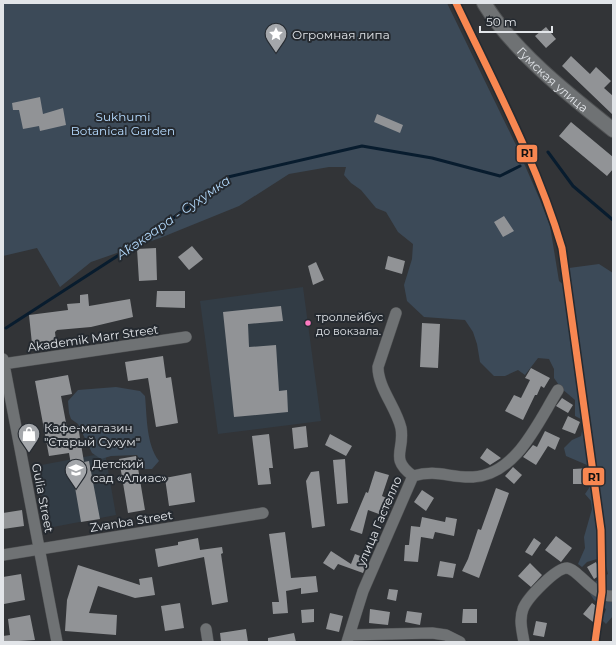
<svg xmlns="http://www.w3.org/2000/svg" width="616" height="645" font-family="Montserrat,sans-serif">
  <style>
    .built { fill: #323c45 }
    .green { fill: #3c4a58 }
    .lines { fill: none; stroke-linecap: round; stroke-linejoin: round }
    .stream { stroke: #081c2e; stroke-width: 3 }
    .building { fill: #919396 }
    .minor-casing { stroke: #4f5153; stroke-width: 12 }
    .tertiary-casing { stroke: #4f5153; stroke-width: 16 }
    .minor { stroke: #6f7274; stroke-width: 11 }
    .tertiary { stroke: #6f7274; stroke-width: 14 }
    .rail-1-casing { stroke: #252a30; stroke-width: 10 }
    .rail-1 { stroke: #f88751; stroke-width: 7 }
    .bus-dot { fill: #fe7ac1; stroke: #252a30; stroke-width: 1.5 }
    .labels { text-anchor: middle; dominant-baseline: central; stroke-width: 4; stroke-linejoin: round; paint-order: stroke }
    .bus-label { font-size: 11px; fill: #e2e5e9; stroke: #252a30; text-anchor: start }
    .poi-label { font-size: 12px; fill: #e2e5e9; stroke: #252a30; text-anchor: start }
    .street-label { font-size: 12px; fill: #e2e5e9; stroke: #252a30 }
    .park-label { font-size: 12px; fill: #b7dcff; stroke: #252a30 }
    .water-label { font-size: 13px; font-style: italic; fill: #b3d9fb; stroke: #252a30 }
    .line-badge { stroke: #252a30; stroke-width: 1.5 }
    .pale-badge-label { font-size: 11px; text-anchor: middle; font-weight: bold; fill: #111 }
  </style>
  <rect width="100%" height="100%" fill="#323437"/>
  <path class="built" d="M303,287L321,421L218,434L200,301Z
    M105,453L116,515L48,528L36,466Z"/>
  <path class="green" d="M3,3H447L516,145L540,200L550,226L559,281L566,287L570,283L569,268L599,264L613,273V616L606,624L602,620L606,609L594,600L589,592L596,581L608,574L606,566L597,559L587,562L582,567L578,564L585,548L584,537L592,509L591,501L585,494L593,482L597,466L587,465L566,456L564,448L572,440L581,436L583,426L581,419L575,416V400L561,388L554,378V369L549,359L538,358L525,375L518,370L505,376H494L480,362L477,344L473,332L465,320L424,317L407,301L404,285L412,259L413,244L398,232L386,212L376,208L361,190L351,183L344,175L346,167H329L289,174L239,206L160,238L91,262L60,287L37,248L3,256Z
    M116,387L140,391L145,396C147,416 146,444 159,461L152,469H145L137,455L111,456L101,459L92,453L78,424L71,419L69,413L68,401L78,390Z"/>
  <g class="lines">
    <path class="stream" d="M548,152L573,186L613,220
      M6,328L156,231L228,177L362,146L432,158L500,176L520,166"/>
  </g>
  <path class="building" d="M546,27L556,39L546,48L535,36Z
    M571,56L590,74L596,67L611,81L604,88L613,96V115L562,66Z
    M40,97L43,114L63,108L66,125L40,131L39,126L23,129L19,110H13L12,103Z
    M377,114L403,125L400,133L374,122Z
    M571,122L613,157V169L607,176L559,136Z
    M504,216L514,231L503,237L494,222Z
    M192,246L203,259L189,270L178,257Z
    M156,248L157,280L139,281L137,249Z
    M388,256L405,261L402,274L385,269Z
    M316,262L324,280L313,285L308,266Z
    M157,291H185V308L156,307Z
    M88,294L89,306L130,299L133,317L91,327L57,330L55,332L56,341L32,344L29,315L68,310L67,304L80,303V295Z
    M281,306L283,321L248,324L249,347L276,345L279,391L287,390L288,412L234,417L223,312Z
    M422,323L440,324L438,368L420,367Z
    M163,356L166,378L171,377L178,423L156,427L148,378L128,381L125,362Z
    M531,368L550,378L544,388L541,386L537,395H535L523,420L505,411L514,395L521,398L530,380L525,378Z
    M68,375L72,394L61,396L67,428L78,426L84,462L89,461L100,519L81,522L69,453L49,456L35,381Z
    M562,398L573,405L568,413L556,406Z
    M568,416L580,422L575,434L562,429Z
    M306,426L308,447L294,449L292,428Z
    M545,431L560,438L555,450L548,446L536,465L523,457L533,445L537,447Z
    M269,434L273,468H269L271,484L258,485L252,436Z
    M330,434L352,446L346,456L325,445Z
    M487,448L501,458L490,465L480,458Z
    M136,456L145,510L128,513L119,459Z
    M345,459L348,503L337,504L333,460Z
    M513,467L522,475L514,484L505,476Z
    M591,468L592,484H573V469Z
    M319,471L325,526L312,528L306,481L311,472Z
    M375,471L389,475L382,496L393,501L387,517L368,510L362,534L350,530L366,492L368,493Z
    M191,473L195,502L169,506L165,478Z
    M496,488L509,493L479,578L462,571L468,559L478,529L481,530Z
    M422,490L434,498L426,511L414,502Z
    M22,510L24,526L3,529V513Z
    M422,517L445,522L446,517L457,519L454,536L435,532L433,539L421,537L418,562L404,561L405,545H409L411,526L420,527Z
    M285,532L291,578L316,576L318,592L301,594V588L286,591L288,613L273,614L272,602H279L269,534Z
    M556,536L572,548L561,562L545,550Z
    M198,538L200,550L222,547L223,553L221,554L228,602L212,605L204,557L158,567L155,549L178,545V542Z
    M534,538L541,543L532,556L525,552Z
    M331,551L351,564L355,554L368,559L363,573L338,564L334,570L323,563Z
    M440,561L456,564L453,578L437,576Z
    M596,562L602,574L594,579L587,567Z
    M530,563L542,575L531,587L518,576Z
    M78,565L140,585L139,579L152,577L155,595L135,598L98,586L89,613L117,615L116,635L65,631L67,600Z
    M21,574L25,600L4,604L3,577Z
    M389,589L398,590L396,601L387,599Z
    M180,603L184,628L165,631L161,606Z
    M592,603L602,610L593,622L583,614Z
    M314,609V622L302,623L301,610Z
    M370,609L390,612L388,625L369,623Z
    M463,609H477V623H462Z
    M407,611L422,613L420,625L405,622Z
    M330,613L343,616L339,632L326,629Z
    M30,615L35,640L3,642V636L10,635L8,619Z
    M536,621L547,623L544,637L533,635Z
    M246,629L248,642H221L220,633Z
    M294,633L296,642H268V638Z"/>
  <g class="lines">
    <g class="minor-casing">
      <path id="minor" d="M396,313L378,367C378,388 396,407 401,428C405,451 389,458 413,476
        M3,359L57,642
        M3,364L186,337
        M3,555L263,513
        M206,629L208,642
        M350,635L432,633L446,635L460,642
        M347,642L363,591L413,476C438,469 449,478 473,477C516,475 538,422 558,390
        M524,642C522,631 519,619 523,609C527,598 556,568 567,568C578,569 595,598 613,596"/>
    </g>
    <g class="tertiary-casing">
      <g id="tertiary">
        <path id="s1" d="M484,3C514,52 569,95 613,130"/>
      </g>
    </g>
    <use href="#minor" class="minor"/>
    <use href="#tertiary" class="tertiary"/>
    <g class="rail-1-casing">
      <path id="rail-1" d="M456,3C494,83 537,163 562,248L601,530L602,592L595,642"/>
    </g>
    <use href="#rail-1" class="rail-1"/>
  </g>
  <defs>
    <g id="sight-pin" transform="scale(1.15)"><path d="M0 17L-7.5 6A9.5 9.5 0 1 1 7.5 6Z" fill="#a4a7ab" stroke="#252a30"/><path d="M0-6L1.8-2.2L6-1.7L2.9 1.2L3.7 5.4L0 3.3L-3.7 5.4L-2.9 1.2L-6-1.7L-1.8-2.2Z" fill="#fff"/></g>
    <g id="shop-pin" transform="scale(1.15)"><path d="M0 17L-7.5 6A9.5 9.5 0 1 1 7.5 6Z" fill="#a4a7ab" stroke="#252a30"/><path d="M-5-2.5h2.3a2.7 3.5 0 0 1 5.4 0H5L5.5 6h-11ZM-1.5-2.5h3a1.5 2.3 0 0 0-3 0Z" fill="#fff"/></g>
    <g id="school-pin" transform="scale(1.15)"><path d="M0 17L-7.5 6A9.5 9.5 0 1 1 7.5 6Z" fill="#a4a7ab" stroke="#252a30"/><path d="M0-5L7-2L0 1L-7-2ZM-4 1L0 2.5L4 1V4Q0 6-4 4Z" fill="#fff"/></g>
  </defs>
  <g fill-rule="evenodd">
    <use href="#sight-pin" x="276" y="34"/>
    <use href="#shop-pin" x="29" y="434"/>
    <use href="#school-pin" x="76" y="470"/>
  </g>
  <circle class="bus-dot" cx="308" cy="323" r="3.5"/>
  <g class="labels">
    <g class="bus-label">
      <text x="316" y="317">троллейбус<tspan x="316" dy="14">до вокзала.</tspan></text>
    </g>
    <g class="poi-label">
      <text x="292" y="34">Огромная липа</text>
      <text x="44" y="427">Кафе-магазин<tspan x="44" dy="14">"Старый Сухум"</tspan></text>
      <text x="92" y="463">Детский<tspan x="92" dy="14">сад «Алиас»</tspan></text>
    </g>
    <g class="street-label">
      <text stroke="none"><textPath href="#s1" startOffset="103">Гумская улица</textPath></text>
      <text transform="translate(93 338) rotate(-8)">Akademik Marr Street</text>
      <text transform="translate(43 498) rotate(79)">Gulia Street</text>
      <text transform="translate(131 521) rotate(-9)">Zvanba Street</text>
      <text transform="translate(379 521) rotate(-67)">улица Гастелло</text>
    </g>
    <g class="park-label">
      <text x="123" y="116">Sukhumi<tspan x="123" dy="14">Botanical Garden</tspan></text>
    </g>
    <g class="water-label">
      <text transform="translate(173 217) rotate(-35)">Аҟәкәара - Сухумка</text>
    </g>
  </g>
  <g class="line-badge">
    <rect x="516" y="144" width="22" height="19" rx="4" fill="#f88751"/>
    <rect x="582" y="467" width="23" height="19" rx="4" fill="#f88751"/>
  </g>
  <g class="pale-badge-label">
    <text x="527" y="157">R1</text>
    <text x="594" y="481">R1</text>
  </g>
  <rect width="616" height="645" fill="none" stroke="#e2e5e9" stroke-width="8"/>
  <path d="M480 26v6h72v-6" fill="none" stroke="#e2e5e9" stroke-width="2"/>
  <text x="486" y="26" font-size="12" fill="#e2e5e9" stroke="#252a30" stroke-width="3" paint-order="stroke">50 m</text>
</svg>
